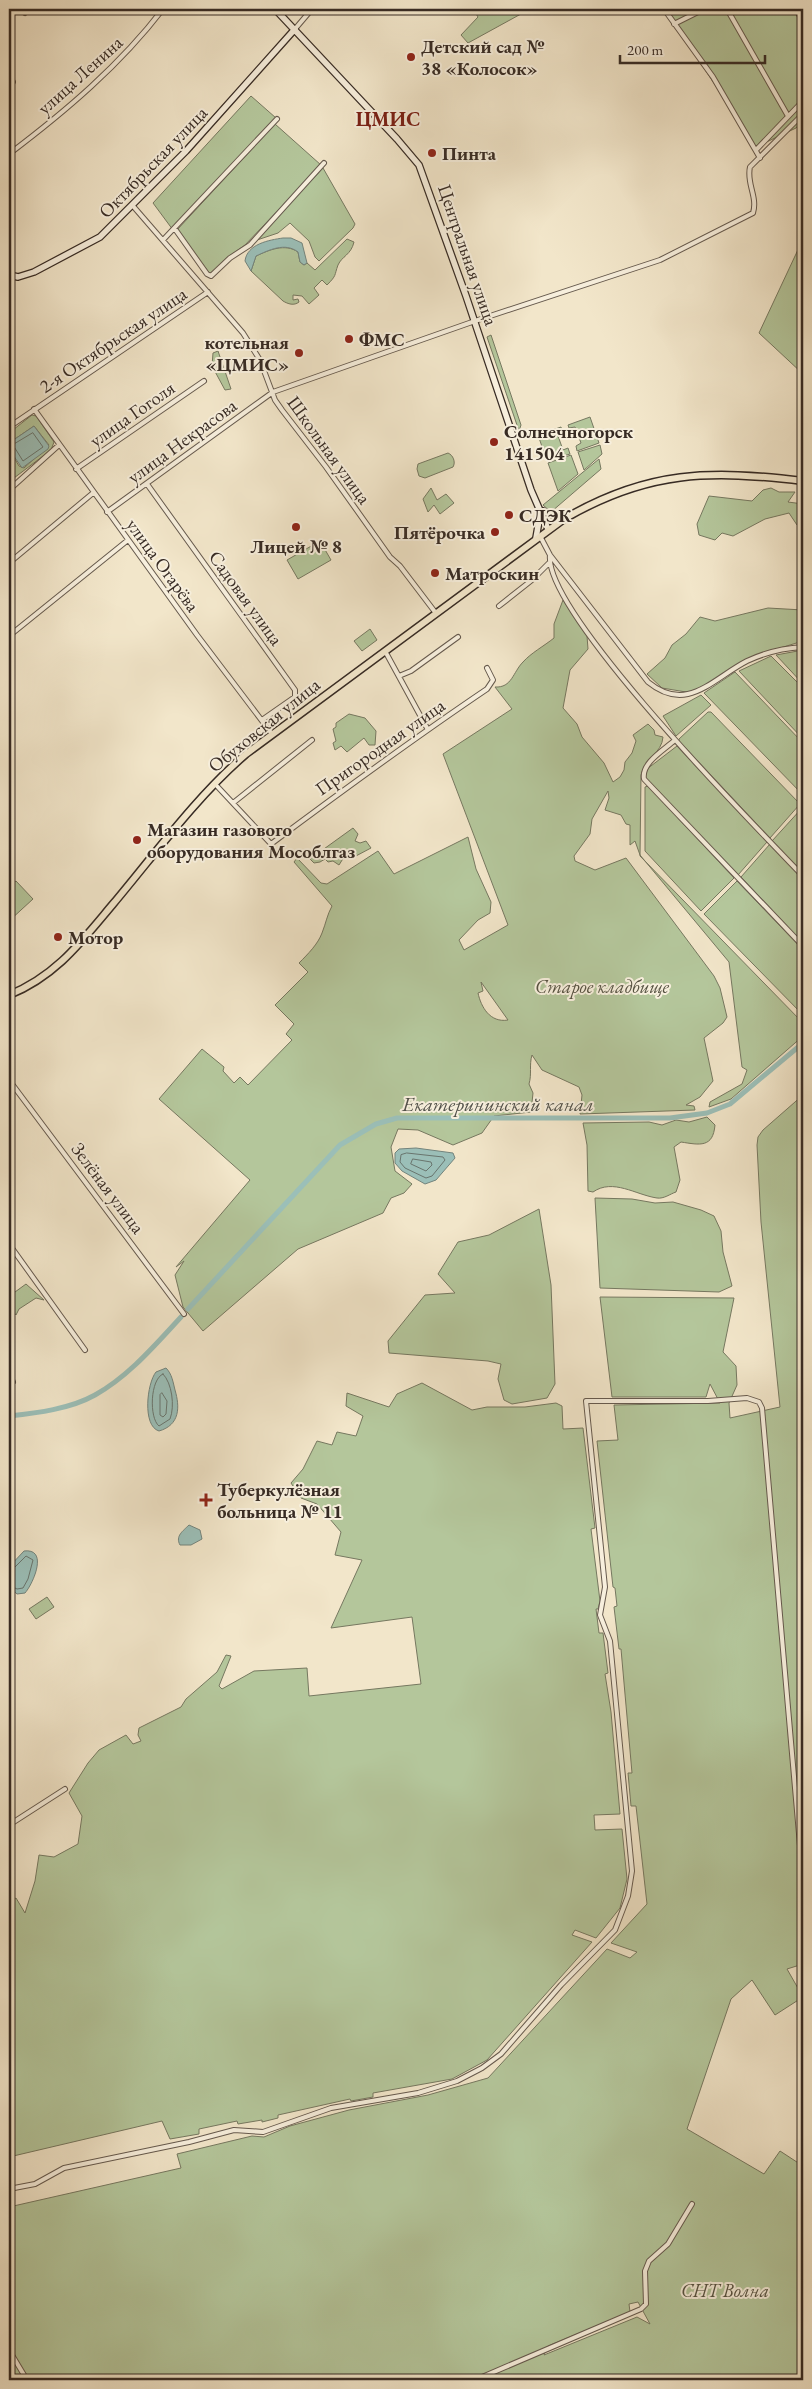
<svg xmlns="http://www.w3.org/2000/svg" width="812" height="2389" font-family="'EB Garamond',serif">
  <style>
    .green { fill: #b4c69b; stroke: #767860; fill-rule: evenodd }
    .water { fill: #9bbfb8; stroke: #73847d }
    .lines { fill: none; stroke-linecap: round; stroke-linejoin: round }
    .shore { stroke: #69756e; stroke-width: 1 }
    .canal { stroke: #9bbfb8; stroke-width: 5 }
    .street-casing { stroke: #665a4e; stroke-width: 6 }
    .secondary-casing { stroke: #372b24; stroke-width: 8 }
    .primary-casing { stroke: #372b24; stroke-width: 9 }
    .street { stroke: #f7efdd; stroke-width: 4 }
    .secondary { stroke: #f7efdd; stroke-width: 5.5 }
    .primary { stroke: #f2e6ca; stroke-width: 6 }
    .poi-dot { fill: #8f2418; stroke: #f7efdd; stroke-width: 2 }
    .labels { text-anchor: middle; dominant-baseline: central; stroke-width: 4; stroke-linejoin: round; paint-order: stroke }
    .poi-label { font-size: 19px; font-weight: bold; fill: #372b24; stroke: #f7efdd; text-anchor: start }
    .street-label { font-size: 19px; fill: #372b24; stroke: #f7efdd }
    .park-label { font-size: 19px; font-style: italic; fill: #565242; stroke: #f7efdd }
    .neighbourhood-label { font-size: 20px; font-weight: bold; fill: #7a1f14; stroke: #f7efdd }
    .water-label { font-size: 20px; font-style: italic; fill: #505049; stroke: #f7efdd }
  </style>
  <rect width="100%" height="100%" fill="#f2e6ca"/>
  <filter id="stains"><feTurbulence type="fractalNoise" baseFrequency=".004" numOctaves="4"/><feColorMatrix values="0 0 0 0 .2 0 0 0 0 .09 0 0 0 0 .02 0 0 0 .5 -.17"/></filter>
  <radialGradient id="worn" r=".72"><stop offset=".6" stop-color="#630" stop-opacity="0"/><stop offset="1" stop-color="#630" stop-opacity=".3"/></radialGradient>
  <path class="green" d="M473,9H530L468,43L461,35L478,17Z
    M665,9H803V120L796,128L756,147Z
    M251,96L276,118L173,230L153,203Z
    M275,124L321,165L245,245L228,257L210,274L177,230Z
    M323,168L355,224L353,228L319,261L315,257L309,241L290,223L278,233L257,240L256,239Z
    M347,239L354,242C351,255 342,256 338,265C334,276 337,275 327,285L322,280L314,288L319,295L309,304L302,296L293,295V300L298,299L299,302C294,306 288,304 283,301L251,271L256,256C269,250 285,243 298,252L300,262L304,265L307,263L315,270Z
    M803,239V374L759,333Z
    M491,335L521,425L519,431L487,337Z
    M218,351L231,389L225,390L212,366L213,353Z
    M32,415L36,416L54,442L51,450L14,478L9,469V449L19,466L24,468L49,445L34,426L9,443V433Z
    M590,417L599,443L577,451L576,446L581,443L575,427L569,428L568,425Z
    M561,427L562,431L557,433L563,450L568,448L570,454L547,461L538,435Z
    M600,445L602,454L584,470L578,452Z
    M448,453C453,455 456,462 453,467L425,478L419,476L417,469L418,464Z
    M571,455L578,474L558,491L548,463Z
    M599,459L601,469L551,512L543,505Z
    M431,488L437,500L446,494L454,503L440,514L434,505L428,512L423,499Z
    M771,488L779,492H795L788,502L803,504V525H797L789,513L765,519L733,536L722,533L715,540L699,535L697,524L709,496L752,501L763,490Z
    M320,541L331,560L298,579L287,560Z
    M563,600L587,636L588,649L570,670L563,708L577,724L582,737L604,763L613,782L620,777L624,770L625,762L632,753L636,741L633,735L648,724L654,730L655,735L663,737C662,753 644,760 641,775L640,856L803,1023V1036L731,1099L709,1107L710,1102L742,1084L747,1070L742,1067L729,962L640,855L635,841L630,845V825L626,824L621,815L605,810L609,798L608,791L592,819L590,834L574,856L575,861L595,870L626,858L714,976L720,988L727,1017L723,1023L704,1038L713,1081L700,1097L686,1105L694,1106L695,1110L580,1114L582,1095L579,1087L542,1070L532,1055C529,1065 532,1074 529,1084L533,1093L531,1112L494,1116L482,1133L453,1145L418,1130L398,1129L391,1147L395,1171L412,1184L404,1193L391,1198L383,1213L298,1249L203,1331L183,1307L175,1275L184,1261L176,1267L250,1180L159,1099L202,1049L224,1067L223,1071L234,1083L240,1077L248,1085L292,1040L286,1034L294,1024L275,1005L308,972L299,963C308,954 318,944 322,933C326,923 327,915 332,906L294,862L297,858L321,883L327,884L378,851L394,874L468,837L476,869L491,902L490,913L478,920L459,940L464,950L508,925L443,754L512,709L495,687C512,688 513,672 523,662C531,653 544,646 554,638V624ZM481,982L508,1020C490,1023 481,1007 478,993L483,991Z
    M768,608L803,610V641L754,656L692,693L662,688L647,674L665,658L672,645L686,634L700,617L715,621Z
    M370,629L377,640L362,651L354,641Z
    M803,650V684L776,655Z
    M771,656L803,688V739L739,671Z
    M735,672L803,743V795L704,693Z
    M701,695L711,705L676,736L663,716Z
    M708,712H711L800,804L770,838L679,741V739Z
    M349,714L365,718L376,731L375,745H369L364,738L347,752L341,746L335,750L333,743L336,741L333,729L336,727V723Z
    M677,746L767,842L738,875L644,776L647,769Z
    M648,786L734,878L701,911L645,851V787Z
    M802,808L803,809V873L772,841Z
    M353,828L358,834L355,841L360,843L366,841L371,848L354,857L349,854L344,857L339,865L333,861L328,862L325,859L320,862L314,863L310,859Z
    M770,844L803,879V943L741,877Z
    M16,881L33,899L9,921V886Z
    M737,881L803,950V1015L704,914Z
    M803,1095V1964L787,1969L803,1997L775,2015L752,1980L731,1999L687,2129L764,2174L780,2151L803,2166V2380H9V2207L181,2168L177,2154L252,2136L264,2137L290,2126L349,2110L428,2095L488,2078L607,1949L630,1958L637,1952L611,1943L647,1904L636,1806H631L628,1773H632L621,1649H619L614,1607L617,1606L615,1588L613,1587L597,1441L618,1440L614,1405L720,1403L710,1384L706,1397H612L600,1297L734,1298L723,1352L736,1366L737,1385L729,1403L730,1418L780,1407L761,1222L757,1145L758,1137L763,1130ZM638,2302L650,2324L637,2317L544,2355L548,2346L630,2312L629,2304Z
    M707,1117L715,1125C713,1148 700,1145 681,1142L674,1147L680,1180L676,1192C670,1194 664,1199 657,1198C636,1195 613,1178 593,1192L588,1191L587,1145L583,1123L649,1122L662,1125L676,1120L689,1122Z
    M595,1198L632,1199L655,1203L673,1202L701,1210L714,1216L721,1231L723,1252L732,1286L719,1292L600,1288Z
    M539,1209L551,1285L555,1384L547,1398L512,1404L504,1400L498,1379L501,1364L488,1361L389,1353L388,1341L425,1295L455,1293L438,1274L458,1242L489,1235Z
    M26,1284L44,1300L36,1298L19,1309L16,1315L9,1307V1291L15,1292Z
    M422,1383L472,1410L487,1407H525L556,1403L562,1406L563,1429L583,1428L595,1528L591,1529L600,1601L598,1609H596L599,1633H603L608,1673L605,1674L611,1712L620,1814L594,1815L595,1830L622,1829L627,1879L620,1908L596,1938L575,1930L572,1935L592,1942L487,2060L452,2079L373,2093V2097L351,2101L350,2099L278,2115V2118L262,2122V2120L238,2124L237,2121L199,2129V2134L170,2139L162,2121L9,2157V1902L16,1898L25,1913L35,1881L39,1855L54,1857L78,1844L82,1816L69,1793L88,1763L99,1750L126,1735L133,1744L141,1741L138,1735L139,1728L181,1707L186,1699L217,1672L226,1655L231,1656L219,1686L222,1689L254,1671L307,1668L309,1696L421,1684L412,1617L331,1628L362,1560L335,1555L341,1532L317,1504L301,1498L291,1483L303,1469L317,1441L332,1445L337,1432L356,1436L363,1416L346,1406L347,1393L389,1407L397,1394Z
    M47,1597L54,1607L36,1619L29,1609Z"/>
  <path class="water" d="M283,238H291L302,243L307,263L304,265L300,262L298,252C285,242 269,250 256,256L251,271L245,261C247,244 269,240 283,238Z
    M34,426L49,446L48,449L22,468L9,449V443Z
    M416,1148L453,1153L455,1158L436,1180L425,1184L402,1171L395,1163V1153L399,1149Z
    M166,1368C172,1374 173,1382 175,1390C180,1407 180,1425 159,1431C142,1426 147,1383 156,1372Z
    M189,1525L200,1530L202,1539L191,1545H180C175,1536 183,1531 189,1525Z
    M24,1551C49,1548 33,1584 25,1593L17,1594L9,1587V1567Z"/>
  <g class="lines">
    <path class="shore" d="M33,433L43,447L23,461L13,445Z
      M407,1153L443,1157L445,1160L432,1176L426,1178L405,1168L400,1162L401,1155Z
      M413,1159L431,1162L432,1165L426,1171L411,1164Z
      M163,1374C172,1383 175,1406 170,1419L159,1426C149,1418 150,1379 163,1374Z
      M162,1393L167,1401L166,1414L163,1417L160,1415V1395Z
      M9,1569L14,1568L26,1556L33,1560L28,1579L23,1588L17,1589L9,1585"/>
    <path class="canal" d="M188,1309L340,1145L376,1124L397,1118H670L707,1113L730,1104L803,1043
      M9,1416C37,1413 70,1409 95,1395C129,1376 155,1345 181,1317"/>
    <g class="street-casing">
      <path id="street" d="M664,9L713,77L760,158
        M727,9L788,116
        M796,9L803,22
        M25,13L28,9
        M674,24L704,9
        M295,29L312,9
        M9,81L13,82
        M756,150L803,101
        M9,154C66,111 120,65 163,9
        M133,206L243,333L260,360L275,400L282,410L326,467L390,557L400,566L435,612
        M175,229L207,274L211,276L230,258L250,245L324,163
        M163,240L277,119
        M9,283L13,277
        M34,409L197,635L272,734
        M9,427L208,292
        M76,469L204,381
        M147,484L295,690V697L262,720
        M9,490L59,445
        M107,512L273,392L475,321L660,260L753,213C758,197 746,183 750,167L803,114
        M540,536L550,555L648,682C687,714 712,679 747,661C764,653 785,648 803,647
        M550,555C543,612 757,828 803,876
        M9,563L93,493
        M499,606L532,580L549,563
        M9,636L128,540
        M385,651L427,728
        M399,676L411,671L458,637
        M675,740C664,750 641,763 644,779L803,946
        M215,784L271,844C342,791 413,739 487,689L493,680L487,668
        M233,803L312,740
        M9,1080L184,1314
        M9,1244L85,1350
        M9,1373L13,1382
        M9,1825L65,1789
        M9,2189L35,2184L64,2168L189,2142L234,2130L263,2132L331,2108L418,2093L457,2081L482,2068L501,2054L561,1985L615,1930L628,1896L632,1871L610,1641L600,1615L605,1587L586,1401H708L747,1398L759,1402L762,1408L803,1880
        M9,2350L27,2380
        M475,2380L641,2309L646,2304L645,2271L649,2261L668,2244L692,2204"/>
    </g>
    <g class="secondary-casing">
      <path id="secondary" d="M275,9L397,139L419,165L466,296L531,490L548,529
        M9,275L18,277L34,272L100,237L186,151L295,29
        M540,510L564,519
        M536,538L540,515"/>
    </g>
    <g class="primary-casing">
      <path id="primary" d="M9,995C56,976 81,942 113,904C155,854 196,797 246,754L564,519C648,470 710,470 803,481"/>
    </g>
    <use href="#street" class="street"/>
    <use href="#secondary" class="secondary"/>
    <use href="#primary" class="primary"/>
  </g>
  <g class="poi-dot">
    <circle cx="411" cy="57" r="5"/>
    <circle cx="432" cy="153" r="5"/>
    <circle cx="349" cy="339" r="5"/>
    <circle cx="299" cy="353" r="5"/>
    <circle cx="494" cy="442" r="5"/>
    <circle cx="509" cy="515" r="5"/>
    <circle cx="296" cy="527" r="5"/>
    <circle cx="495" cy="532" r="5"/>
    <circle cx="435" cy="573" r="5"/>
    <circle cx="137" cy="840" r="5"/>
    <circle cx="58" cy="937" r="5"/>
    <path d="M203.5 1492.5h5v5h5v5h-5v5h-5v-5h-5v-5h5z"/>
  </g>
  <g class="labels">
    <g class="poi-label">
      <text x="421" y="46">Детский сад №<tspan x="421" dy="22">38 «Колосок»</tspan></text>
      <text x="442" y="153">Пинта</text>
      <text x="359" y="339">ФМС</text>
      <text x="289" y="342" text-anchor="end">котельная<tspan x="289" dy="22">«ЦМИС»</tspan></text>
      <text x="504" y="431">Солнечногорск<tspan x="504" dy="22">141504</tspan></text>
      <text x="519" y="515">СДЭК</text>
      <text x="485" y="532" text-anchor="end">Пятёрочка</text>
      <text x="296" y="546" text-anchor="middle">Лицей № 8</text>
      <text x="445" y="573">Матроскин</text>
      <text x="147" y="829">Магазин газового<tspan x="147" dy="22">оборудования Мособлгаз</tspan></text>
      <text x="68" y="937">Мотор</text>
      <text x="217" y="1489">Туберкулёзная<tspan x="217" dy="22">больница № 11</tspan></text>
    </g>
    <g class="street-label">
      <text transform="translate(80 75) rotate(-42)">улица Ленина</text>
      <text transform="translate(153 162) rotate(-46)">Октябрьская улица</text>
      <text transform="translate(468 255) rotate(71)">Центральная улица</text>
      <text transform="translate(113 340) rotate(-34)">2-я Октябрьская улица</text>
      <text transform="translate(132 414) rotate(-35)">улица Гоголя</text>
      <text transform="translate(182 441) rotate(-36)">улица Некрасова</text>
      <text transform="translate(329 450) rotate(54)">Школьная улица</text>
      <text transform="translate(163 565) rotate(54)">улица Огарёва</text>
      <text transform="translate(246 598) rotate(54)">Садовая улица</text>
      <text transform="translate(264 725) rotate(-39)">Обуховская улица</text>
      <text transform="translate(380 747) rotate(-35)">Пригородная улица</text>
      <text transform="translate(108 1188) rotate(53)">Зелёная улица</text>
    </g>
    <g class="park-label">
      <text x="602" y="986">Старое кладбище</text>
      <text x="725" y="2290">СНТ Волна</text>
    </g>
    <g class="neighbourhood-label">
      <text x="388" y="119">ЦМИС</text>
    </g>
    <g class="water-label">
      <text x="498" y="1104">Екатерининский канал</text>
    </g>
  </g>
  <rect width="812" height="2389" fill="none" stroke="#f2e6ca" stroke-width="30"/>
  <rect x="10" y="10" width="792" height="2369" fill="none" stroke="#372b24" stroke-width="2.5"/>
  <rect x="15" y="15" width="782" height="2359" fill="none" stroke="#372b24"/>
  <path d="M620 55v8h145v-8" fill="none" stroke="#372b24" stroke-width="2.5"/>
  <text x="627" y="55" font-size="15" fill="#372b24" stroke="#f7efdd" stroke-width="4" paint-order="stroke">200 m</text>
  <rect width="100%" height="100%" filter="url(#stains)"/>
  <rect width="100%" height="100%" fill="url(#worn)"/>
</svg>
